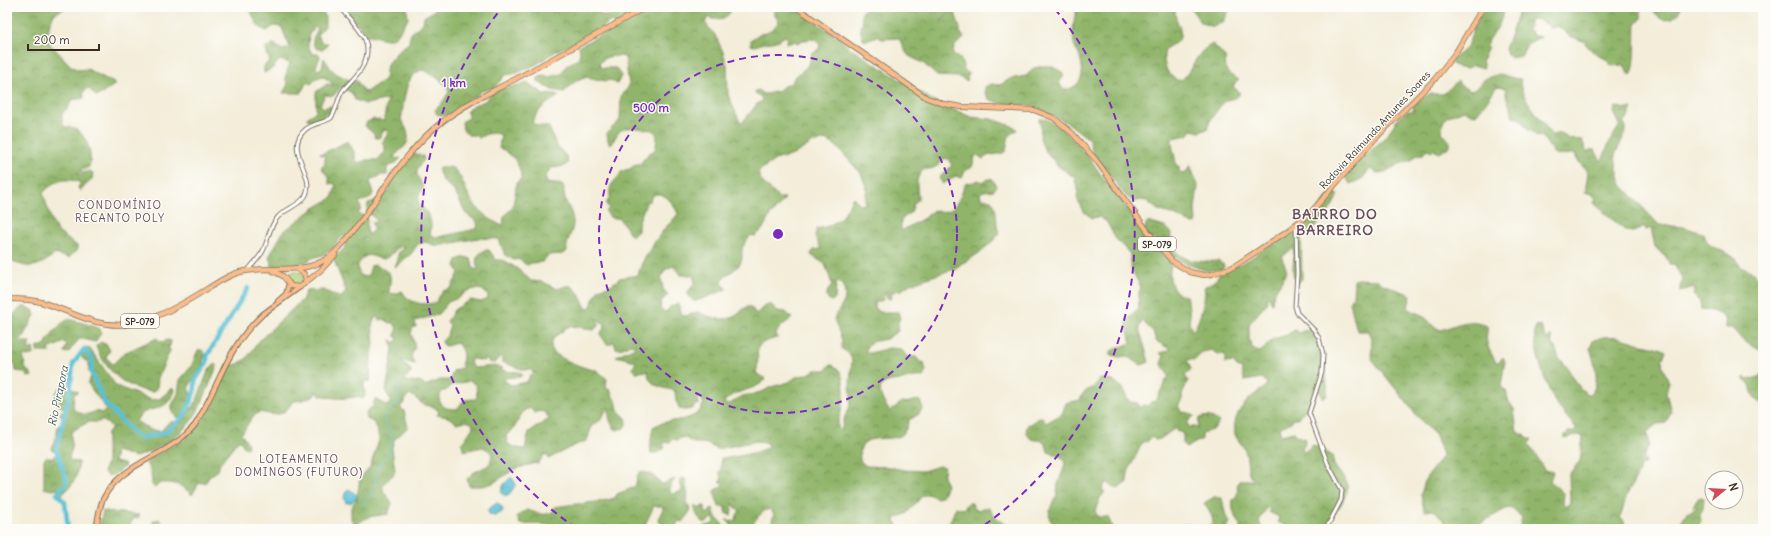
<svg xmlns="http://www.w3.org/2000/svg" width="1770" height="536" font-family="Delius,sans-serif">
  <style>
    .forest { fill: url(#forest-crowns); stroke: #667044; fill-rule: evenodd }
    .green { fill: #b5d37a; stroke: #787e4c }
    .water { fill: #5ac1d7; stroke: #4a767a }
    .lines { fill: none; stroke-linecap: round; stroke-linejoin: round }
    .stream { stroke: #5ac1d7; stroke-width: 1 }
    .river { stroke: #5ac1d7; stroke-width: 4.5 }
    .minor-casing { stroke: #7b6e5f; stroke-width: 5 }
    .major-casing { stroke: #7b6e5f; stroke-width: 6 }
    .highway-casing { stroke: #7b6e5f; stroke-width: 6 }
    .minor { stroke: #fff; stroke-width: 3 }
    .major { stroke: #f9bc8a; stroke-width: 4 }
    .highway { stroke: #f9bc8a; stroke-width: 4.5 }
    .ring { fill: none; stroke: #7b2cbf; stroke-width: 2; stroke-dasharray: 7 5 }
    .labels { text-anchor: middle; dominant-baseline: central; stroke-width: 3; stroke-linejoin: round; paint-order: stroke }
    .shield { fill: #fdfcf7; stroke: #75695f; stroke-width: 1 }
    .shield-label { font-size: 9px; font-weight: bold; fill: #3b2a1e }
    .street-label { font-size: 10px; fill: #3b2a1e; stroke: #fdfcf7 }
    .neighbourhood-label { font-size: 11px; letter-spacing: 1px; fill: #6b4f5d; stroke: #fdfcf7 }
    .water-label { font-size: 11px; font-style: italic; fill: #465f5f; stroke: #fdfcf7 }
    .district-label { font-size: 14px; font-weight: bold; letter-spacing: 1px; fill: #6b4f5d; stroke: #fdfcf7 }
    .centre { fill: #7b2cbf; stroke: #fdfcf7; stroke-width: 2 }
    .ring-label { font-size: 12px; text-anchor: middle; font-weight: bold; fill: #7b2cbf; stroke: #fdfcf7; stroke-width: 3; stroke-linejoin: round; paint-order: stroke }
  </style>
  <defs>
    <pattern id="forest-crowns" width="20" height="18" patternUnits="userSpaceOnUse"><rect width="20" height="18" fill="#90b56a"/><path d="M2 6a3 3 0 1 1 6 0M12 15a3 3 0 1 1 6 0" fill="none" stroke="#779357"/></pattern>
  </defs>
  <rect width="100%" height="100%" fill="#fdfcf7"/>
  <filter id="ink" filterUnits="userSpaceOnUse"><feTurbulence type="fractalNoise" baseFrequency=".025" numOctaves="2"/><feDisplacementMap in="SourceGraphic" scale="8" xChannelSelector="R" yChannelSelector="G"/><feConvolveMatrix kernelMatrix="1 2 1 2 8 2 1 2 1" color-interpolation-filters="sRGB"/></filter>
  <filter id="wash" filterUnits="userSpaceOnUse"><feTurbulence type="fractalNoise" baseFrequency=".012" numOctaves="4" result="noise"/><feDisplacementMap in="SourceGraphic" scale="16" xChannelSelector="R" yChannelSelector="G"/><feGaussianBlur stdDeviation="0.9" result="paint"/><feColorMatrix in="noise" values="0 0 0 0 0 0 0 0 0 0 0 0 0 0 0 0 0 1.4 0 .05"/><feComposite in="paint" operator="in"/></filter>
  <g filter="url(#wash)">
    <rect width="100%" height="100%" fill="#f3edd9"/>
    <path class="forest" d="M7,7H64V9L55,13L50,22L48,34L50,44L71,66L78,70L87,69L116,84C109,88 104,94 96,96L88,88L83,92L84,98L72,100L68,108L62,113V123L65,127C67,127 72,127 74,128C87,135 93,154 89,167L77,173L80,174L89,171L93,173L92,179L80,191L78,187L81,183C65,176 54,181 43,193L52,222L58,232L77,246V250L69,258L55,254C37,269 27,270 7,258Z
      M253,7H322L325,17V26L317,35L322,43H328L324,49H317C309,41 315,36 318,28L313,27V31L309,33L308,46L312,54H319L320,57L316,66L317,72L319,69L322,68L324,58L331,69L337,74L349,80L354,79L357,81L363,91L366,92L385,79L387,64L399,50L409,43C410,30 414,31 423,23L424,17L436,9L432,7H599L601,15C611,18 612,12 618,7H636L629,11L630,13L641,7H732C729,19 718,22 708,17L705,23L715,35L723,52L727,65L728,95L739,120L742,123L758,103L762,101L761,97L755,93V91L759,90L761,93C766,95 769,94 774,91L777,92L784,86L791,83L795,77L809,65L812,53L819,49L820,45L815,39L803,40L797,43L796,41L787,44L786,43L788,39L785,36C774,45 768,40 755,46L751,45V40C759,31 772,35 779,21L773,13L777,7H793L839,38L848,47L934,101L971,117L992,119L1015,127L1017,130L1009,135L1006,151C998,157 989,152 983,159L976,154L972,167L965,171L962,178L956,176L943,184L939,178L952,165L948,159L945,158C940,165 933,170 925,169C913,177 918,187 918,200L914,203L911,212L901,220V231L926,217L932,211C936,210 940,212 944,212C958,210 961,193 966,183L975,182L978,180L982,182L989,179L993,180L996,186L994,190L983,191L980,194L981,198L991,200C997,207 996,216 997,224C997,227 998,230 999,234C990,245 973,259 960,264L959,267L910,284L899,292L897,289L893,293L891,292L892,298L889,299L884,295L882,296L884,298L883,300L877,302L874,304V308L880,312H898L900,318L898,322V331L886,339L871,342L866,348V352L870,353L889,348L901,349L907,357H916L920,362L924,363L926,371L923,377C918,376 908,378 902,380C897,381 892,380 887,382C873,387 884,404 890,411L902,402C910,404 914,399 920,401L923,408L919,414L909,420L906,429L902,435C887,444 856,428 860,461L866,466L889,467L904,470L923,471L939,466L945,467L943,477L947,485L942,496L938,498L928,494L922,496L906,514L898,517L895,520L898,529H800L796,527L773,529L772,521L774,514L770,509C760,511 755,521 750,528L730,529L731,524L726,520L735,521L738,513L741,511L736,509L733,503L731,515L727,514L724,506L719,507L714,491L723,485L722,482H719L722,479L719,472L721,469V458C730,459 761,452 768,447L767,443L756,441L717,449L705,443H694L683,437L677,440L673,439L670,442L664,443L663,445L665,448L657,453H651C649,449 652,432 653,427C671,416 695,426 704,403L699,397L698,399L699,405L696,404L692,409L685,410L680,409L676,401L675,391C663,387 648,387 648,371L636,372L633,369L636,361L616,356L635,347L636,345L629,344C626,348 621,349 616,348L613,340L611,344H607L600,334L606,325L597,319L599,325L594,330C585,329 576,325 567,327C563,333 554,334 552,342C551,345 551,348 553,351C557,358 589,371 597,370V372H599L607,379L606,386L607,389H610L613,397L616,400L618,410L626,418L627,422L624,428L616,430C610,424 608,416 609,408H607L601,420L592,425L587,441C573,445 560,453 548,459V455H544L538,464L535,463L515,469L493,483L483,486H469L467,479L473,473L487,466L490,463L492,455L490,451L483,447L464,451L462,444L473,427L472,423L465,421L457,423L448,417L437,415L439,412L434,407L424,405L413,396L410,395L405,398V403L400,406L401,408L404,411L408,427L394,440L392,448L395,470L393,475L383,484C381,493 388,495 392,503L388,514L368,517L357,524L353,522L351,519V508L357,498L360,478L370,467L379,440L377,428L373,422L367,419L366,412L373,406L375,399L387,406L391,401L386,392L393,349L391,339L395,343L398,338L394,336C398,332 397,328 394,323H390L384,319L379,320L376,316L372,325L374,344L371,359L370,382L365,380L364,387L365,396L362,399L359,396C353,399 327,399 323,395L321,397L318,392C312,398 301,401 293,401C283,417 276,416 260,412C249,416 248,427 241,434L247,442L248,447L245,448L239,439L220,463L218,470L209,477L206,482L199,483L192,495C183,485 174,482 160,483L155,488L152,485L151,473L146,463C157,453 172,446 185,440L187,433L208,408L216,395L226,370L230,366L238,364L246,359L259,341L302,300L306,291L323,290L341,298L346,291L333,258C340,252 349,248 345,237L342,236L332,249L323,255L312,258L309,261L282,268L272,266L269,257L283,232L313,209L332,198L336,187L334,183L329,184V178L321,167L325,163V156L320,154L330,150L348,141L354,152L356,161L359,163L366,160H377L385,152V145L382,143L388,134L387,130L383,131L379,138H375L374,134L365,126L367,122L374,119L384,121L386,106L389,99L366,104L355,100L352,93L341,87L333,96L325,95L320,105L324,108L329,106L332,107L329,114L327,113C321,119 315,123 307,119V118L316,111V92L327,84L334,85L323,76L316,78L311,84L308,82L306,83L301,93H283L288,84L285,78L290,63L279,60L273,68L264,73V66L270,61L265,48L274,44L282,50L290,48C289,44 283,32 282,27L274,26L267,31C256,28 255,19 250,10ZM612,21L614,24L606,32L579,46L580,53L578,59L567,65L561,74L550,77L542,76L538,78V82L552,90L564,92L577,80L585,77L606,81L611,80L617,84L621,76L616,68H602L599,65C602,55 617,55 625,57L629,84L628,88L621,95L620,120L607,133L608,141L610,144C615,141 615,135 620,131C627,124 644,130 654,130L657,136L656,147L655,150L648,154L640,164H636L630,169L622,171C616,183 608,182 610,197L606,204L609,208L606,212L611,218H619L623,224H624L630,234L633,236L638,231V223L647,201H650L651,197L656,194C666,193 674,204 678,214C675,218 671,222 667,226C657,238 641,260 638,275L620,278L611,285L599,289L593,300L591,307L587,308C581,303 578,283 566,286C563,287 560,288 557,289L543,282L531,281C524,273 514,266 505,261C503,260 499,260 496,260L489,250C480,250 473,259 478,268L477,270L473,268L472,261L469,258L464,257L457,260L455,266L459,272C458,278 453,282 451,288L443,291L435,303C421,305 410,304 402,291L396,294L389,293C390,272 395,275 375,265L371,266C369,272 370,276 363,277C358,274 358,270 358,264C368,249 372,258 384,259C394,255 393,248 404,246L405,248L399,251L395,267L411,254L418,244L425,242L437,246L478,238L499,239L505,255L514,260L518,259L527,265L531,263L542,262L549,255L562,254L567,251C565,241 574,232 573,221C572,208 562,201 564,188L562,185L547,183L545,177L551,168L565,166L568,163L566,156L556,145L549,127L537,126L532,122C538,109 547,103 559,96L555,94H544L526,82C510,90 496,84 485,101L474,105L466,112L468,114V118L462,122L463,130L468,135H475L479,138C484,134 494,131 501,135L499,148C512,152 522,167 521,179L517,182L513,206L504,217L503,226C490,221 477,210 470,198C463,186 458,158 438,169L442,180L453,190L459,199L465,213L476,221L478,225L476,229C471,230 440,237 437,237C436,237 431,235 430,235C433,221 429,212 418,203L419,195L423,188C419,175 411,174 424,160L423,156L412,153L401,169L395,172L393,171L390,176L391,183L388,193C384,195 372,203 368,203L367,212L377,220L375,223L371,222L374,228L369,235L367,230V217L358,214L361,209L359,202L369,199L373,194L370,182L371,179L379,177L381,175H387V167L395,164L401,158L397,159L394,157C397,152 403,149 406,145C411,136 406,127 401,120C404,105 404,71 424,70C432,74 447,83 449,92L442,103L435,110L437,114L446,116C453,112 459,108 465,102C471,97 475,99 481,91L494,88L505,75L517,73L537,64L558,50L597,33L609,22ZM821,140L828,141L835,145L861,173L867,189L864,205H861L853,197L842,218L828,226L817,229L815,236L821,249L813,250L811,255L825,264L832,284L825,296L831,301L835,299L836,284L839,282L842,284C850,302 840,305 834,319L842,340V349L849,353L852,360L850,383L851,401L849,409L845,416L841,431L838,428C837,419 842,412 843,403C845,391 845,366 830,365L826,370H815L808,374L796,377L789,382L771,387L764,391L754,394L742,396L730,404H723C731,389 755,392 766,379L756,373C762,350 747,345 778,338L776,334L780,327L792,318L786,312L778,311L770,304L765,306L756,314L751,307H746C742,310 738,315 733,317C724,322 707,317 698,312L686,316L682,315L678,304L671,306L666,312L662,311L660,308L662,300L668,295L663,289L661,277L665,270L673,266L681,275H693L695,283L687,293L694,302L725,290L726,288L722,283C724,274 734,272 739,265C744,259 741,255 742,249C743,245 748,239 751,235L755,236L762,230L771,214L777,209L785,198H778C774,190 756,182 759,171L775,160L793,155L815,141L816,143ZM475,289L483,290L488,296V299L481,302L470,300L454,310L447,322L450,325L447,336L442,341L443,345L446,346L457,343C464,351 464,357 461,365L463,367L453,371L450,380H439L425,386L419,381L411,382L404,380L412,372L401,360L415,364L411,357L415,346L411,333L413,327H416L415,321L439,314L448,302L458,298L467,291ZM500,356L502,358V362L524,370L530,369L534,374L530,375L527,382L511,385L504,380V378L520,377L522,375L521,373C514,370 509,373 502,370V368L494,366L475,368L471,365L470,360L474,359L484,361L486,358L489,362L495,363L498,360ZM470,381L476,385L477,397L475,399L464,400L457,409C449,409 443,409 439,400L441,392L447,390L451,385ZM530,408L534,413C541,410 546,411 549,419L529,432L525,449C519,449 513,447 508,444L506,436L516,425L523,411Z
      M347,7H407L408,19L397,35L391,39H387L368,35L365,33L348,13Z
      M866,7H948V13L940,22L954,9L960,29V32L964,38C958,44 951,45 954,56L960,58L964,69L968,73L967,81L959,77L937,76L923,63L909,56L905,51L899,38L881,39L878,36L864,41L861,32L860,25L863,26L861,14Z
      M1077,7H1177C1171,18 1183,26 1180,37C1178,44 1173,43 1168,47C1160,52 1165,71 1171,76C1175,79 1177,81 1182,80C1194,68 1196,51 1213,44L1225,57L1226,70L1229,74L1239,80L1233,86L1239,92V95C1235,99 1232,98 1227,100C1221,104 1208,121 1207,129L1200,132L1192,130L1188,135L1172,138C1171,148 1176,156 1176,166H1179V171L1183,174L1186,173L1190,165L1198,186L1195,208L1196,223L1193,224L1174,215L1158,210L1147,201L1140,200L1133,202L1123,193L1108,172L1102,167L1093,154L1089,139L1068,123L1033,106L999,103L989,99L985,92V87L991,84L1000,85L1010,79L1026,76L1034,68L1043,66H1051L1062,72L1064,76L1059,82L1063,90C1084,88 1085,71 1079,55C1077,51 1075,48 1074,43C1072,30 1074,19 1077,7Z
      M1190,7H1231L1223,22L1213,27L1201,23Z
      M1486,7H1505L1499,25L1487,43L1488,47L1482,61L1484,68L1473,65L1467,69L1459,68L1452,64V59L1463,51L1469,44L1473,27Z
      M1516,7H1643L1641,8V19L1636,23C1635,35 1637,67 1631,75L1627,72L1626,68L1624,65L1612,66L1603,57L1592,51L1583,41L1570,36L1558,26L1550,28L1546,24L1537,19L1530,21V26L1527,30L1531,31L1533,36L1541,37C1531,41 1524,45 1522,56L1511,58L1507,54L1505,49L1518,14Z
      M1649,7H1681C1677,17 1675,17 1665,20L1657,16Z
      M1500,74C1505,76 1516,79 1521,79C1516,89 1535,112 1541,119C1545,124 1547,131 1552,135L1560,133L1569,139L1582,140L1587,153L1589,150H1595L1601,161L1603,158L1610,141L1620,125L1614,112L1616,107L1627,109L1632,108L1628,118L1623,123L1626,127V131L1615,155L1617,170L1622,185L1659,225L1684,227L1702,233C1705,236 1707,242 1709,244C1719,252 1732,252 1739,263V266L1751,271L1763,284V347L1758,349C1747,345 1740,338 1732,328H1726L1725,317L1712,311L1701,309L1700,302L1693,295L1695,287L1680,291C1679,287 1681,285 1682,281C1682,275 1676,270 1674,264H1669V261L1655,247L1651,228L1646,230L1645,227L1633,232L1626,231L1595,204L1594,202L1596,199L1592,194L1585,192L1588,173L1576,158V154C1568,153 1563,157 1555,155L1542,136L1535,135L1531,130L1529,131C1526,126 1520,117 1513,116C1511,106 1505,99 1506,89L1500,86L1496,87C1495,90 1478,113 1476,115L1471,114L1464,110L1446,117L1443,123L1442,132L1450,142V146L1440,153L1435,151L1434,149L1431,151L1428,149L1422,155H1417L1412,160L1399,164L1385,172L1377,173L1370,169L1362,179L1350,184L1346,177L1348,173L1386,136L1400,116L1408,111H1414L1412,103L1416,99H1421L1430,94H1443L1458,81L1461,86L1471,91L1474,90L1486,78Z
      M1043,118L1055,123L1077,144L1093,163L1103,178L1113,188L1144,231L1147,222L1165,227L1171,232L1170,245C1184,263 1197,262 1218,261L1224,265L1223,269L1208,271L1186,264L1170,254L1162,246L1148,235L1163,255L1172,264C1166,276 1172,296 1187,296L1190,316L1189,323L1192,331C1199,326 1207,295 1204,287L1215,281L1220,273L1248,260L1268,246L1276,244L1283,235L1315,214L1331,193L1338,194C1333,208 1324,219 1313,228C1309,232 1304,233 1301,237L1302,279L1297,284C1289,271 1296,262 1293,248L1282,257C1282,262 1287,266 1286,272C1283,283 1271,292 1272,304L1269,297H1266L1267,303L1249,324V339L1252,347L1258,352L1262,351L1273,339L1287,335L1295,330L1299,333L1312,327C1316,341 1332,381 1326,397L1323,398L1320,391L1318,393H1316C1311,412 1306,406 1298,418H1294L1291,422L1279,428L1281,435L1294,432L1298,436L1306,439L1302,450L1304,452L1313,445C1320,448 1325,451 1332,456L1334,465L1347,483L1348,486C1347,491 1345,496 1343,501C1339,510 1327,518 1328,529H1292L1278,522L1279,517L1269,512L1270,509L1267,507L1259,521L1262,529H1240V524C1235,520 1231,506 1233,500C1234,498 1236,497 1237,495C1239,489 1235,485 1240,480H1252L1254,478L1250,477C1247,468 1248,459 1245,450C1242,443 1237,441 1235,434C1231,413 1250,396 1266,387L1267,383L1262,378L1244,381V378L1241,368H1238L1233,362L1225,363V354L1218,355L1212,350L1202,352L1195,360L1187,359L1191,369L1185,376L1188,380L1182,395V402L1178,405L1181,412L1189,413L1194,416L1187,423L1189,427H1195L1198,428L1199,419C1206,414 1213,417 1219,422C1215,431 1211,430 1202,433V439L1186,448L1183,443V434L1174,429L1160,439L1155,440L1152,437L1147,442L1143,441L1128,472L1127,482L1118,489L1108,484L1107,481L1102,489L1105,492L1100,498L1095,511L1098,517H1108L1113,529H1061L1050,520C1048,512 1051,506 1055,499C1058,495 1057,489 1058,484C1063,467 1074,458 1048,452C1045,437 1042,442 1031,439C1026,434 1025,431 1028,424H1031L1036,419L1042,417L1046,423L1062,414L1066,403L1080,400L1084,392L1094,387L1100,379C1108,378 1119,382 1123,390C1126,394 1126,398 1130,402L1138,403L1139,408L1144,405L1148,406L1151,402L1156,401L1165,382L1169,376L1161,363L1164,356L1160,353L1168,351L1170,349L1156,341L1153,331L1142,321L1139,328L1149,362L1141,365L1127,356L1119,357L1111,355V351L1131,343L1126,323L1131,315L1139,308L1138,295L1141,287L1132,271L1130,262V254L1116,239L1106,221L1099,217L1092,218L1082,210L1077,198L1078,190L1074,177L1058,166L1044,149L1040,138L1041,127L1039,119Z
      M1358,279L1378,280L1380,283L1411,295L1408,307C1412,312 1417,312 1422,315C1429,320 1432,327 1441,330C1456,325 1474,316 1488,327C1484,343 1488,348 1496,362H1499L1503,357L1505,361L1501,386L1506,391L1509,402L1514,409L1517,432L1525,435L1527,439H1532L1528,445L1536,454L1544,470L1553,472L1550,481L1564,494L1563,503L1566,506L1570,503L1569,474L1580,461L1583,437L1579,435L1564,439L1565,435L1568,432H1574L1576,429C1570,420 1563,413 1557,405C1548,393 1529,338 1536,326L1540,325L1547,340L1551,335L1552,340L1551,344L1554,345L1559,358L1565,364L1580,388L1587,394H1591C1601,382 1594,361 1590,348L1593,341C1611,331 1625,340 1642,344C1651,346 1658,346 1666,351L1662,360L1663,368L1669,382L1666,393L1671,412L1666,423L1657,424L1647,432L1649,445L1644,455V460L1647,462L1640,466C1638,478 1632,483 1628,493C1624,501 1623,510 1620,518L1624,521L1625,529H1519L1522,518L1515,510L1509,508C1489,515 1473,536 1449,526C1443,522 1440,514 1434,510L1424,511L1421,494L1426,478L1443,455L1436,436L1418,417L1372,359L1371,356L1372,345L1369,331H1357L1350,302L1353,296L1354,280Z
      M23,306L33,310L35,315L20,342H30L28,350L33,348L34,354L28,356L23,355L26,370L30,372L32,376L28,377L24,372L16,371L15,364L11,361L10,355L7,354V320Z
      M69,319C73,320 97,327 100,329L101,333L95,342L84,339H79L68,353L64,352L67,345L64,342L49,349L50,352H37L38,347L45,345C50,335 59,324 69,319Z
      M157,338L161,342L168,340L171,341L170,346H168L170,351L158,377L157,389L153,392C131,389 115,379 103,360C100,355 97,351 96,346L101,342L107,345L110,351L107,354L106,358L113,364L124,353Z
      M85,347L90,349L116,386L151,400L159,399L173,388L175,391C163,418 146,402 136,421L150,430L161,431L169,422H182L197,400L209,369L215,364L217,366C211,381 205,397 197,412C185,434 159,449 136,457L116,451L114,462L124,464L125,466L115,474L108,476L103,472L107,463V433L112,427L102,420L98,422H88L71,432L72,448L69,458L71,461L79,462C76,482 74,483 60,497L58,489L52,490L44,488V459L46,457L51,458L55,456L56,451L52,450C53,442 57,435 58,426L64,422L60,413L65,408L59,406L54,401L55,394L60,387L75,390L78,392L74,394L73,409C81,414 86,417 95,411L102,413L107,410C101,400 93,393 88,383L91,377L89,372L88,362L83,359L80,352Z
      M198,350H202L205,354L202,366L188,388L192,397L184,413L179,417H176L172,412V405L178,394L180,380L191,367Z
      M1763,373V406L1754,397L1750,386L1743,378L1745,377L1747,380L1759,377Z
      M642,471L654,476L662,484L675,479L670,485V492L672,494L682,491L680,479L682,478L686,479C685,488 690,494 686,503L689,506L690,511L683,522L678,521L675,529H670L669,527L659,522L658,519L663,509L662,506H654L643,529H561C548,522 535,525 520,524L517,516L527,510C538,513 542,517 553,512L555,507C575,503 596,504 615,498L617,494L635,487L638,474Z
      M1216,496L1222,498L1225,513L1230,523L1225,529H1174C1184,519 1201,530 1212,525C1215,516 1207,510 1204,503Z
      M1700,497L1704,498L1703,508L1700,515L1701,521L1696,529H1681L1682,520L1687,512H1690L1698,507L1697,506L1693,507L1696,500Z
      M968,503H972L974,509L979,510L982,508H989C993,515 1001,523 1009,526V529H947L956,507L963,509Z
      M695,505L700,509L702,506H705L706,514L709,513L711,509L713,508L715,516L723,525V529H697L713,524L715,521L712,518L706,523C699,521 694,512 695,505Z
      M103,511L140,515L138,518H134L129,526L135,527L136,529H99Z
      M159,519L164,526L176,529H153V521Z"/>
    <path class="green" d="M289 278a7 7 0 1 1 14 0a7 7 0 1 1-14 0Z"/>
    <path class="water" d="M510,478H512L516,484L509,495H504L501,493L504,484Z
      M349,489L358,496L352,502L346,503L344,497L346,491Z
      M497,503L499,504L503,509L502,512L495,516L490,515L487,510Z"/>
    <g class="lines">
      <path class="stream" d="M362,506L374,489L378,466L391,451L392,438L384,418L398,403V389L402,384L401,380"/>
      <path class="river" d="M68,529L65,502L57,494L67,482L56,449L70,391L73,364L84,349L92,359L91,372L104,402L132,432L141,438L166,432L184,416L191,402L195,389V381L207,362V356L248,288"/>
    </g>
  </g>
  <g filter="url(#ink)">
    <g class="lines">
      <g class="minor-casing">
        <path id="minor" d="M1296,225L1297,274L1295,306L1297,313L1314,330L1319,338L1323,354L1322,372L1309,413L1328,464L1342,490L1341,500L1326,529
          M248,270C253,264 259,258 263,251C269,239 268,228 278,217C285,209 301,205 306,195C316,174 282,149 306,129C313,123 324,123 331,118C337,110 337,99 343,90C349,83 356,77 361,69C378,42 356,26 339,7"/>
      </g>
      <g class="major-casing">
        <path id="major" d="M278,301L286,294L289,283
          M263,314L300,287
          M96,529C98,519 99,508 103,499C121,462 170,456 195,425C220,385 225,349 262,315"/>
      </g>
      <g class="highway-casing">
        <path id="highway" d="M796,7L927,98L944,104L962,107L1034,110L1054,118L1072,133L1096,160L1155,241L1172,261L1190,272L1204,275L1212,274L1233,267L1289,230L1313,210L1373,141L1435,79L1456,52L1483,7
          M297,269L304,274L306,279L304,284
          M273,271L283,276L291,286L300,287L321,270L335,255
          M7,299C18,299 30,299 41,302C68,310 98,329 128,324C158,319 181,305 207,289C217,283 228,275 240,272C272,264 307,278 334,253C346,242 354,230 363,218C387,185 409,147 442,122C464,104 492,92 517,78C560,55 603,31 646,7"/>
      </g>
      <use href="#minor" class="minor"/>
      <use href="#major" class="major"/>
      <use href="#highway" class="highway"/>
    </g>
  </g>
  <g class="ring">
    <circle cx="778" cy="234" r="179"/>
    <path d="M576 528A357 357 0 0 1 501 9M1055 9A357 357 0 0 1 980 528"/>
  </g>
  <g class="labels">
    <g class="shield">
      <rect x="1138" y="237" width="38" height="14" rx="3"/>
      <rect x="121" y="314" width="38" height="14" rx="3"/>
    </g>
    <g class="shield-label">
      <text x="1157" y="244">SP-079</text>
      <text x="140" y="321">SP-079</text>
    </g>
    <g class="street-label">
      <text transform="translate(1375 130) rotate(-47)">Rodovia Raimundo Antunes Soares</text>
    </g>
    <g class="neighbourhood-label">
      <text x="120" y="205">CONDOMÍNIO<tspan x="120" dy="13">RECANTO POLY</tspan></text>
      <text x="299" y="459">LOTEAMENTO<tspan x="299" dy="13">DOMINGOS (FUTURO)</tspan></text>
    </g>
    <g class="water-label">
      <text transform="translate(58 396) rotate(-78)">Rio Pirapora</text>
    </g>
    <g class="district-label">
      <text x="1335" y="214">BAIRRO DO<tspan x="1335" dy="16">BARREIRO</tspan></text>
    </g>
  </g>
  <circle cx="778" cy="234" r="6" class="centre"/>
  <g class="ring-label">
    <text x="454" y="87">1 km</text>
    <text x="651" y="112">500 m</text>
  </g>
  <rect width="1770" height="536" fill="none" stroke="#fdfcf7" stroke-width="24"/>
  <g transform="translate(1724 490) rotate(72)"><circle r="19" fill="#fdfcf7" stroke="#afa8a0"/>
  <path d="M0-3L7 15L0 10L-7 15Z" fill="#d1495b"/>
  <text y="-6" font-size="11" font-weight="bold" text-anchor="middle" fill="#3b2a1e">N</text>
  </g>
  <path d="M28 44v6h71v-6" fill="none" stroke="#3b2a1e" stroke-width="2"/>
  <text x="34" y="44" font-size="12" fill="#3b2a1e" stroke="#fdfcf7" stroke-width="3" paint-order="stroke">200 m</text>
</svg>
